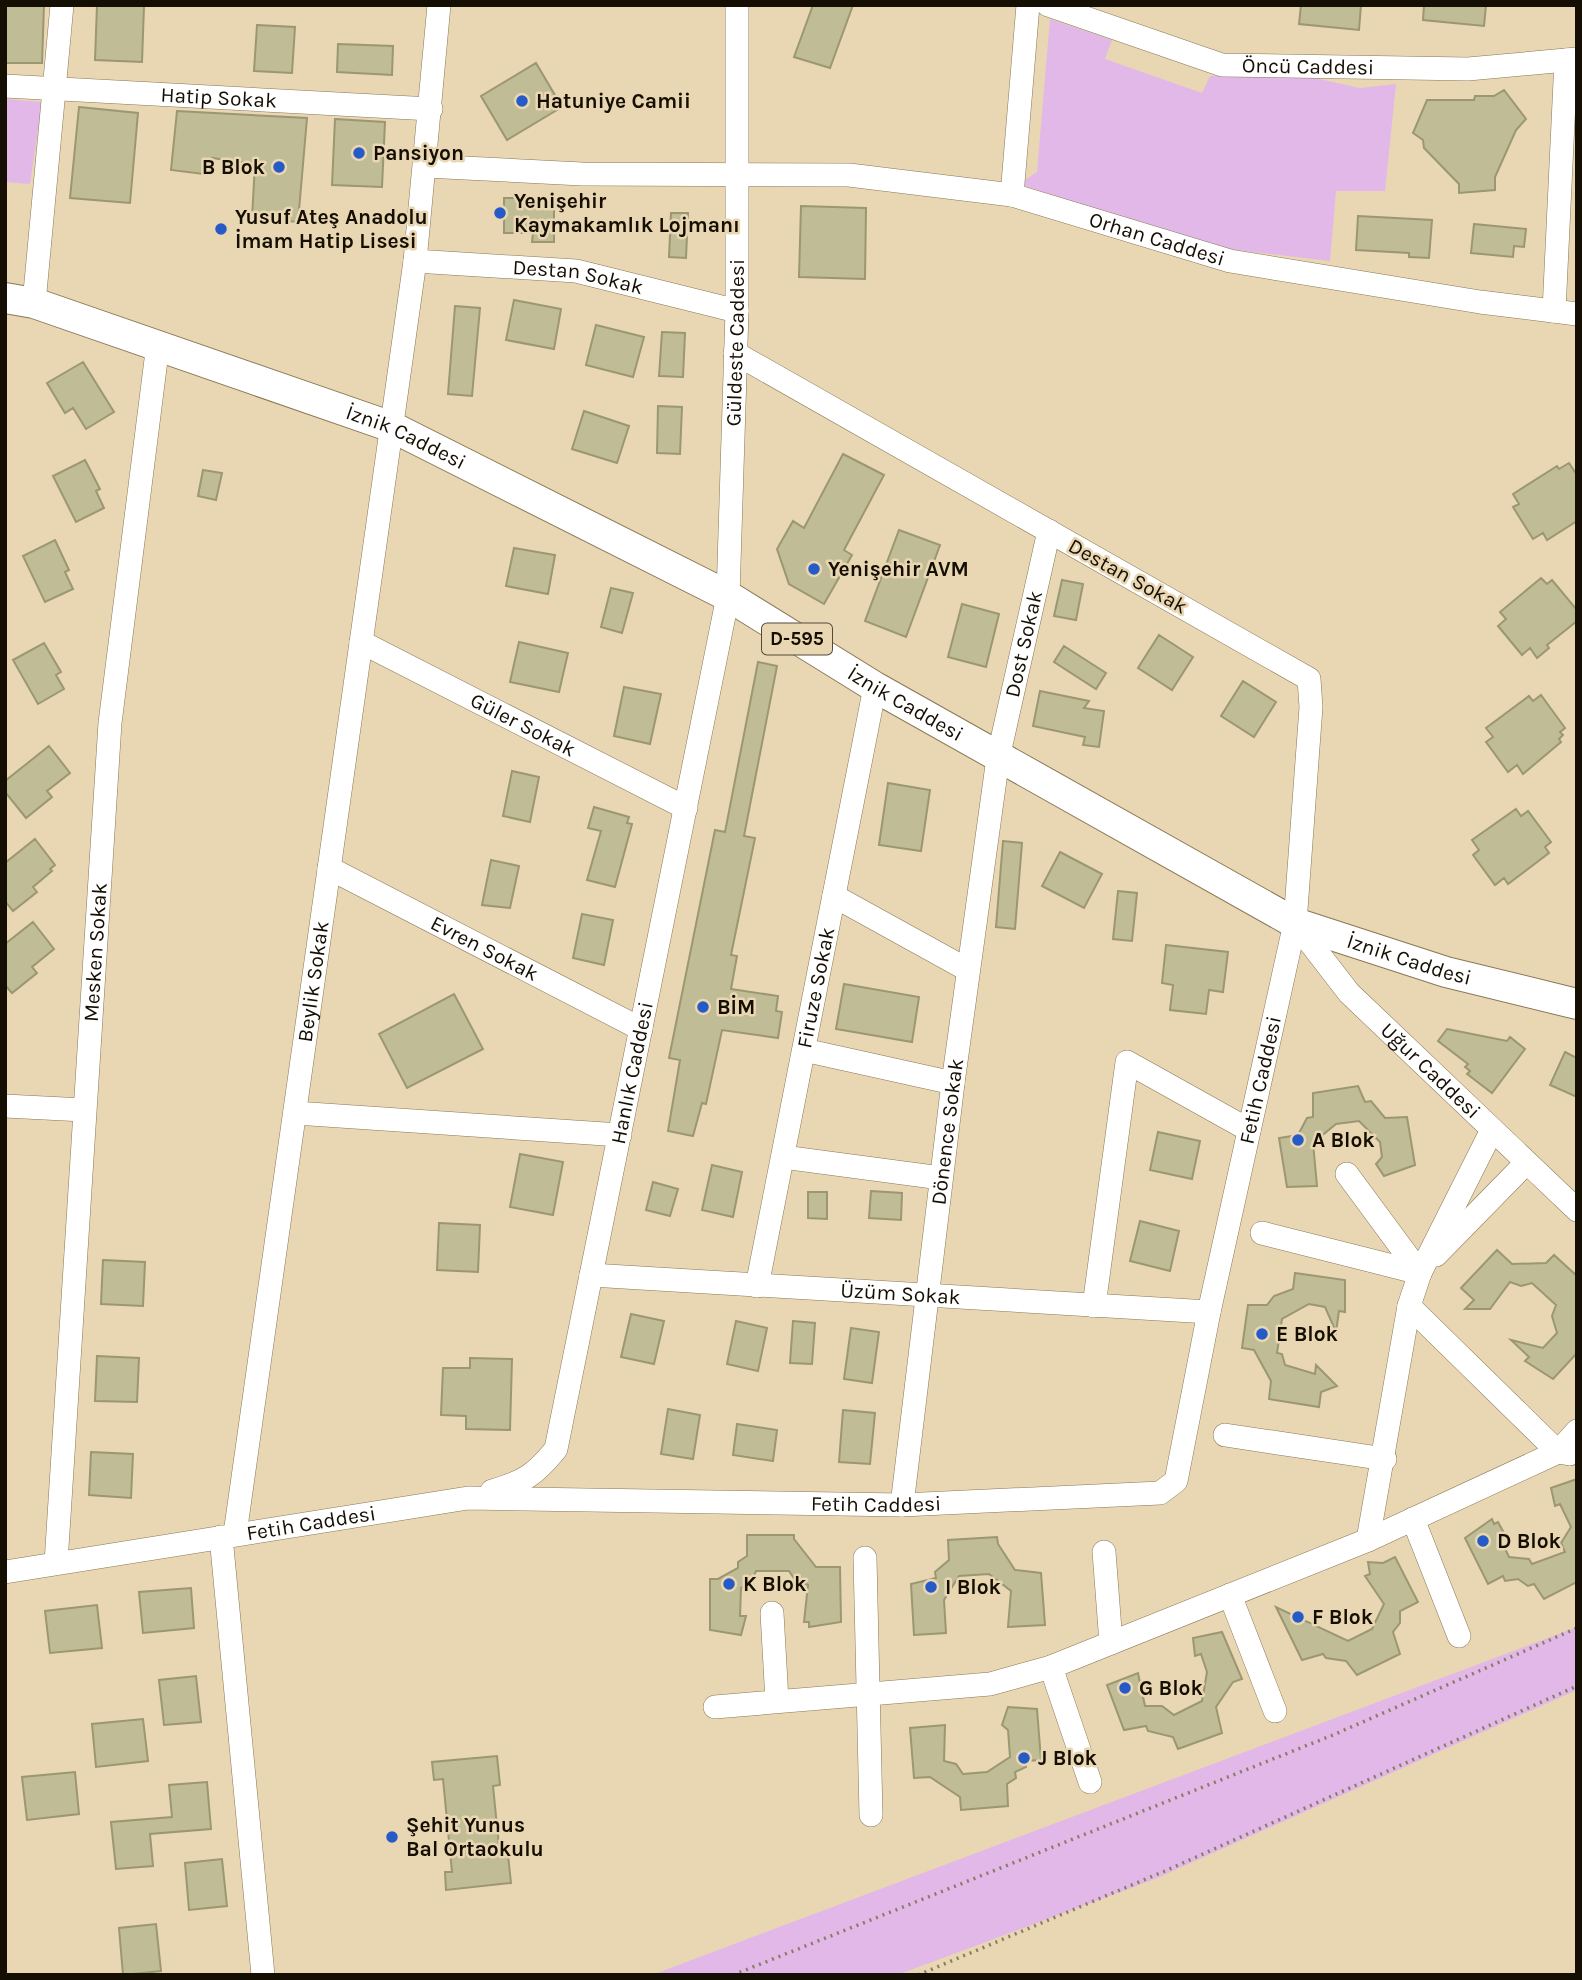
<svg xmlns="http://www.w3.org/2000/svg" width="1582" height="1980" font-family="Karla,sans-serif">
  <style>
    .green { fill: #e2b8e8 }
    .building { fill: #c0bc95; stroke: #9b9772; stroke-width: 2 }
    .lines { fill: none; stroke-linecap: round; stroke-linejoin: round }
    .minor-casing { stroke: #897756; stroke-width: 24 }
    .major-casing { stroke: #897756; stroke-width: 32 }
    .path { stroke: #8a7c63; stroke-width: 3.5; stroke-dasharray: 2 5; stroke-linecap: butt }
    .minor { stroke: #fff; stroke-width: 23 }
    .major { stroke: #fff; stroke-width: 30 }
    .poi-dot { fill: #255ac7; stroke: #e9d6b2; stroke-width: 2.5 }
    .labels { text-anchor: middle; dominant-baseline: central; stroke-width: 5; stroke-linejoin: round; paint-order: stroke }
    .shield { fill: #e9d6b2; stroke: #554a38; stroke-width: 2 }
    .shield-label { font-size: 19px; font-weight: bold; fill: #150e03 }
    .street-label { font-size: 21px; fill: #150e03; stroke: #e9d6b2 }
    .poi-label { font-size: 21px; font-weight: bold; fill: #150e03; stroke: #e9d6b2; text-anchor: start }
  </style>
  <rect width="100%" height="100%" fill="#e9d6b2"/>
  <path class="green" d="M1050,19L1112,40L1105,59L1202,93L1210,76L1310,77L1360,88L1396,84L1385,191H1336L1330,261L1211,247L1019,184L1037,172Z
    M5,99L42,102L30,184L5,182Z
    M1577,1627V1690L1155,1879L897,1975H652Z"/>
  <path class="building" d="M5,5H44L42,63H5Z
    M97,5L144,6L142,62L95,60Z
    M813,5H853L830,68L794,57Z
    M1301,5H1361L1359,30L1299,24Z
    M1424,5H1486L1484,26L1423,20Z
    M257,25L295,27L292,73L254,71Z
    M338,44L393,46L392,75L337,72Z
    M536,63L562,107L507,140L481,96Z
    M1504,90L1526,119L1516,130L1495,177V190L1459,193V184L1424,148L1423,140L1413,133L1427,100H1474L1475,96H1494Z
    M79,107L138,113L130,203L70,198Z
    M177,111L307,118L298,222L252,218L255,164L212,158L211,175L171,170Z
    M335,119L385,122L382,187L332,185Z
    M504,198H547V208H554V242H532L533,233H504Z
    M801,206L866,208L865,279L799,277Z
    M671,213H688L686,258L669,257Z
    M1358,216L1432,220L1429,258L1409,257V253L1356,250Z
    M1474,224L1526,229L1524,247L1514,246L1513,257L1471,253Z
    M514,300L561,309L554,349L506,340Z
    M455,306L480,308L472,396L448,394Z
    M596,325L644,337L633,377L586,365Z
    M662,332L685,333L683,377L659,376Z
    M83,362L114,412L86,429L73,408L65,413L47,383Z
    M658,406L682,407L680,454L657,453Z
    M584,411L629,426L617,463L572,449Z
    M843,454L884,475L844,550L852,555L824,604L789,584L777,549L793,521L804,528Z
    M85,460L100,489L96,491L104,508L76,522L53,476Z
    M1569,463L1577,475V521L1547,540L1543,533L1533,539L1513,507L1519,504L1513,494L1557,466L1559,469Z
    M203,470L222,473L216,500L198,496Z
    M899,530L940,545L906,637L865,621Z
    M55,540L69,570L65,572L73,589L45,602L23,556Z
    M514,548L555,555L548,594L506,586Z
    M1541,578L1547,584L1552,580L1577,610V621L1547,645L1549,648L1537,658L1530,648L1522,655L1498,626L1506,619L1500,612Z
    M1062,580L1083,584L1076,620L1054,616Z
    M611,588L633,593L622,633L601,627Z
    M962,604L999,614L986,667L948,657Z
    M1159,635L1193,657L1172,690L1138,668Z
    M519,642L568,653L559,692L510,682Z
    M44,643L61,672L56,675L64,689L38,704L13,660Z
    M1064,646L1106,673L1096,689L1054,662Z
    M758,662L777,666L744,836L755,838L731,955L737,956L731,989L778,996L776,1011L782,1012L778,1038L722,1030L706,1104L702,1103L693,1136L668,1131L680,1060L669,1058L715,830L725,832Z
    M1243,681L1276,702L1254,737L1221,716Z
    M624,687L661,694L650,744L614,736Z
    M1040,691L1089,701L1084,708L1104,711L1099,747L1083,745L1085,737L1033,726Z
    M1541,695L1565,728L1560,732L1563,735L1559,739L1561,742L1523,774L1517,765L1508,772L1486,742L1493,737L1486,728L1529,696L1533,701Z
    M49,746L70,773L47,791L52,797L26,818L5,792V781Z
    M512,771L539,777L530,822L503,816Z
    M888,783L930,790L921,851L879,845Z
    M594,807L629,817L627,823L632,824L615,887L587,880L601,831L588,828Z
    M1516,809L1521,816L1528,811L1551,842L1545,847L1549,853L1508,884L1504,878L1495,885L1473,855L1479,850L1472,840Z
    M35,839L55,865L50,869L52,871L33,887L37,892L13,911L5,901V863Z
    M1003,841L1022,843L1015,929L996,927Z
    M1060,852L1102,874L1084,908L1042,886Z
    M491,860L519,866L510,908L482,905Z
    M1118,891L1137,893L1132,941L1113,939Z
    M582,914L613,920L604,965L573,958Z
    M33,922L54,949L32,967L37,973L12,993L5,985V944Z
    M1166,945L1228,952L1223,992L1209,990L1206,1014L1170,1010L1173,985L1162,983Z
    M844,984L919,997L912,1042L836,1029Z
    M454,994L483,1049L407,1088L379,1034Z
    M1447,1029L1507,1041L1510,1037L1525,1049L1492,1093L1467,1074L1470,1071L1465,1067L1468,1064L1438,1041Z
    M1565,1052L1577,1058V1097L1550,1085Z
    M1358,1086L1365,1102L1371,1101L1385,1118L1407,1117L1415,1165L1384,1176L1376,1164L1382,1157L1380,1142L1359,1121L1336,1124L1313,1143L1317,1186L1287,1187L1279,1138L1298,1135L1307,1118L1313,1117V1093Z
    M1158,1132L1200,1141L1192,1179L1150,1170Z
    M520,1154L563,1162L553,1215L510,1207Z
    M712,1165L742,1172L733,1217L702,1210Z
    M653,1182L678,1189L670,1216L646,1210Z
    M871,1191L902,1193L901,1220L869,1218Z
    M808,1192H827V1219L808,1218Z
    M1140,1221L1179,1231L1170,1271L1130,1261Z
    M439,1223L480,1225L478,1272L437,1270Z
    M1497,1250L1512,1264L1546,1263L1554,1255L1577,1276V1353L1553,1379L1525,1361L1529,1357L1511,1340L1543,1348L1557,1333L1552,1316L1556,1305L1532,1283L1521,1286L1510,1282L1490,1309H1465L1474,1300L1461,1288Z
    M103,1260L145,1262L143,1306L101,1304Z
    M1295,1273L1345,1280V1312L1339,1311L1336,1332L1325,1307L1309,1304L1282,1319L1277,1353L1282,1354L1285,1365L1315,1374L1316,1365L1337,1386L1321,1392L1319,1407L1269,1399L1271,1381L1254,1350L1242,1348L1248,1305H1267L1274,1296L1293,1289Z
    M631,1314L664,1321L654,1364L621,1357Z
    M736,1321L767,1328L758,1371L727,1364Z
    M793,1321L815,1323L812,1364L790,1363Z
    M851,1328L879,1332L872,1383L844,1379Z
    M97,1356L139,1358L137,1402L95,1401Z
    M470,1358L512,1359L510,1430L466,1429V1416L441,1415L443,1368H470Z
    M668,1409L700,1415L693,1459L661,1454Z
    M843,1410L875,1413L870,1464L839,1462Z
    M737,1424L777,1430L773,1461L733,1455Z
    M91,1452L133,1454L131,1498L89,1495Z
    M1577,1479V1582L1544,1599L1534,1584L1528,1586L1518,1579L1505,1581L1503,1576L1488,1584L1465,1538L1492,1519L1494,1524L1498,1522L1504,1533L1500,1538L1509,1557L1529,1559L1532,1564L1565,1552L1561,1543L1571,1527L1560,1504L1555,1506L1551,1488Z
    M747,1535H794V1539L816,1567H840L841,1622L809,1627V1622H804L808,1585L795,1580L789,1571H756L751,1583L741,1588L740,1616H746L741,1635L710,1630V1579H718L738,1568V1562L747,1556Z
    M997,1537L998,1544L1015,1570L1041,1573L1045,1625L1008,1627L1011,1591L989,1574L959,1576L944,1600L946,1633L914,1635L911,1584L936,1578L935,1572L949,1560L948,1540Z
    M1395,1557L1418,1602L1400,1611V1623L1393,1632L1400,1654L1357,1675L1346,1661L1326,1658L1323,1654L1302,1660L1276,1607L1348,1641L1372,1629L1384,1604L1365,1576L1370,1574L1368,1562L1383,1563Z
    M191,1588L194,1628L143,1633L139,1592Z
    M97,1605L102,1648L50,1653L45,1611Z
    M1222,1632L1242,1679L1233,1682L1216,1707L1222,1733L1178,1749L1173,1737L1148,1731L1146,1726L1124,1730L1107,1685L1138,1673L1145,1706H1162L1174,1715L1202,1701L1207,1672L1201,1654L1195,1656L1193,1638Z
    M196,1676L201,1722L164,1725L159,1680Z
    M1008,1707L1037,1709L1041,1760L1025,1761L1026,1767L1015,1772L1016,1778L1007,1784L1008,1806L961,1810L960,1797L930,1777L914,1778L910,1728L945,1725L944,1761L956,1764L963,1774L987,1772L1010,1757L1008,1730L1002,1725Z
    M143,1719L148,1761L96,1767L92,1724Z
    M497,1756L500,1785L493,1786L500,1856L508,1855L511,1883L446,1890L445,1872H452L443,1779L434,1780L432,1762Z
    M75,1772L79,1814L27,1820L22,1777Z
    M207,1782L211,1829L150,1834L153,1866L116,1869L111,1822L172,1817L169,1785Z
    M222,1859L227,1906L189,1910L185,1863Z
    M156,1924L161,1971L123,1975L119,1928Z"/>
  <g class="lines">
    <g class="minor-casing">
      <g id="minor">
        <path id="s1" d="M1048,5L1222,65L1468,69L1577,59"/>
        <path id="s2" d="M5,86L431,109"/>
        <path id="s3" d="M425,166L582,174L849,175L1012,195L1230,261L1480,302L1577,314"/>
        <path d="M1012,195L1028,5"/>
        <path id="s4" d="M415,261L576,271L737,311"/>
        <path d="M34,303L62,5"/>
        <path d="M1554,311L1566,60"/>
        <path id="s5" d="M361,642L686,808"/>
        <path id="s6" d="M329,868L641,1029"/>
        <path d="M834,896L968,970"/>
        <path id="s7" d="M1295,923L1349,993L1577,1210"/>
        <path d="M804,1050L953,1083"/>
        <path d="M5,1106L84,1110"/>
        <path d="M295,1113L620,1135"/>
        <path d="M783,1157L941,1178"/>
        <path d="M1347,1174L1420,1273"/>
        <path d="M1262,1233L1420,1273"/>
        <path d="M1436,1255L1526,1163"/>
        <path id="s8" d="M591,1275L1209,1312"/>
        <path id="s9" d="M757,1286L875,687"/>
        <path d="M1094,1306L1127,1062L1249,1130"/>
        <path d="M1409,1306L1558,1452L1570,1454"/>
        <path d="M1225,1435L1385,1459"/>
        <path id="s10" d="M492,1491C524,1482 535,1475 556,1449L728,596L737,311V5"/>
        <path id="s11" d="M902,1505L953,1083L998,758L1049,531"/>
        <path d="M1413,1519L1459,1636"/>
        <path id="s12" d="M235,1534L415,261L439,5"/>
        <path d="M221,1537L263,1975"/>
        <path d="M1368,1540L1409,1306L1420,1273L1492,1130"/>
        <path d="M1104,1552L1111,1643"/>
        <path d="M865,1558L871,1815"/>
        <path id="s13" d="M56,1563L110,723L158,344"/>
        <path id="s14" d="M5,1572L468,1498L902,1505L1160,1493L1176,1481L1209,1312L1295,923L1311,707L1309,679L735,353"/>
        <path d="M1230,1595L1275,1711"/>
        <path d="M772,1613L777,1701"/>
        <path d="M1051,1667L1090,1782"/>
        <path d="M715,1707L990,1684L1051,1667L1368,1540L1558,1452L1577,1431"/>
      </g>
    </g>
    <g class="major-casing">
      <g id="major">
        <path id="s15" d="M5,298L34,303L392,427L728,596L875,687L1295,923L1446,972L1577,1004"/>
      </g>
    </g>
    <path class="path" d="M733,1975L1333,1735L1577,1628
      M918,1975L1165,1871L1577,1686"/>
    <use href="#minor" class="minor"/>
    <use href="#major" class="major"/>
  </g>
  <g class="poi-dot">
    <circle cx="522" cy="101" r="7"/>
    <circle cx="359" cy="153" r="7"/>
    <circle cx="279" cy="167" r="7"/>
    <circle cx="500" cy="213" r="7"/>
    <circle cx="221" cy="229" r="7"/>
    <circle cx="814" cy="569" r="7"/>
    <circle cx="703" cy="1007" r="7"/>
    <circle cx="1298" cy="1140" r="7"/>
    <circle cx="1262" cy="1334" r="7"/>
    <circle cx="1483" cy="1541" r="7"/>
    <circle cx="729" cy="1584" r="7"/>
    <circle cx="931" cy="1587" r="7"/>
    <circle cx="1298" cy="1617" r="7"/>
    <circle cx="1125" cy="1688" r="7"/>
    <circle cx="1024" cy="1758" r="7"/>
    <circle cx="392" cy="1837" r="7"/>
  </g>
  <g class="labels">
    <rect class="shield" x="762" y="623.5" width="70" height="31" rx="5"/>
    <g class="shield-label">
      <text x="797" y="639">D-595</text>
    </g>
    <g class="street-label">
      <text stroke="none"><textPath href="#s1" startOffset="270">Öncü Caddesi</textPath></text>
      <text stroke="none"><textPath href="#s2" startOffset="214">Hatip Sokak</textPath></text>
      <text stroke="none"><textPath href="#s3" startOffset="740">Orhan Caddesi</textPath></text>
      <text stroke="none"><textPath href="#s4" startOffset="164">Destan Sokak</textPath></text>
      <text stroke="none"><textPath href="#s10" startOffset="1202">Güldeste Caddesi</textPath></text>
      <text stroke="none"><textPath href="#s15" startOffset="425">İznik Caddesi</textPath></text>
      <text transform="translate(1128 576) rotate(29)">Destan Sokak</text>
      <text stroke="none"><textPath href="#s11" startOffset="870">Dost Sokak</textPath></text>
      <text stroke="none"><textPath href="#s15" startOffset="992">İznik Caddesi</textPath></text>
      <text stroke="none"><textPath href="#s5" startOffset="182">Güler Sokak</textPath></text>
      <text stroke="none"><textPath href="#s6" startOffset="175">Evren Sokak</textPath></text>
      <text stroke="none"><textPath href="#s13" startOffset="612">Mesken Sokak</textPath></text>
      <text stroke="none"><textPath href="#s15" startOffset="1559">İznik Caddesi</textPath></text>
      <text stroke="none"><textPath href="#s12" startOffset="558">Beylik Sokak</textPath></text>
      <text stroke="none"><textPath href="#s9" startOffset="304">Firuze Sokak</textPath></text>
      <text stroke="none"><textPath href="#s7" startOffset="201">Uğur Caddesi</textPath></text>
      <text stroke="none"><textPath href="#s10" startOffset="462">Hanlık Caddesi</textPath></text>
      <text stroke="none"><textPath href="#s14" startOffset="1591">Fetih Caddesi</textPath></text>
      <text stroke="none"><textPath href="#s11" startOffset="376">Dönence Sokak</textPath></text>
      <text stroke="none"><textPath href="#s8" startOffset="310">Üzüm Sokak</textPath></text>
      <text stroke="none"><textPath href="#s14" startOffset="877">Fetih Caddesi</textPath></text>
      <text stroke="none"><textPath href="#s14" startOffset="310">Fetih Caddesi</textPath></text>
    </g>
    <g class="poi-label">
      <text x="536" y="101">Hatuniye Camii</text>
      <text x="373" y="153">Pansiyon</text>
      <text x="265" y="167" text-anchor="end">B Blok</text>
      <text x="514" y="201">Yenişehir<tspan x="514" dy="24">Kaymakamlık Lojmanı</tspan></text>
      <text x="235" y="217">Yusuf Ateş Anadolu<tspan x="235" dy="24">İmam Hatip Lisesi</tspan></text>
      <text x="828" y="569">Yenişehir AVM</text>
      <text x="717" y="1007">BİM</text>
      <text x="1312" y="1140">A Blok</text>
      <text x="1276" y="1334">E Blok</text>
      <text x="1497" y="1541">D Blok</text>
      <text x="743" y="1584">K Blok</text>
      <text x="945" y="1587">I Blok</text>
      <text x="1312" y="1617">F Blok</text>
      <text x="1139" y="1688">G Blok</text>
      <text x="1038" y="1758">J Blok</text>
      <text x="406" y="1825">Şehit Yunus<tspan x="406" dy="24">Bal Ortaokulu</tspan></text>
    </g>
  </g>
  <rect width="1582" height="1980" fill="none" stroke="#150e03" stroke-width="14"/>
</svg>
